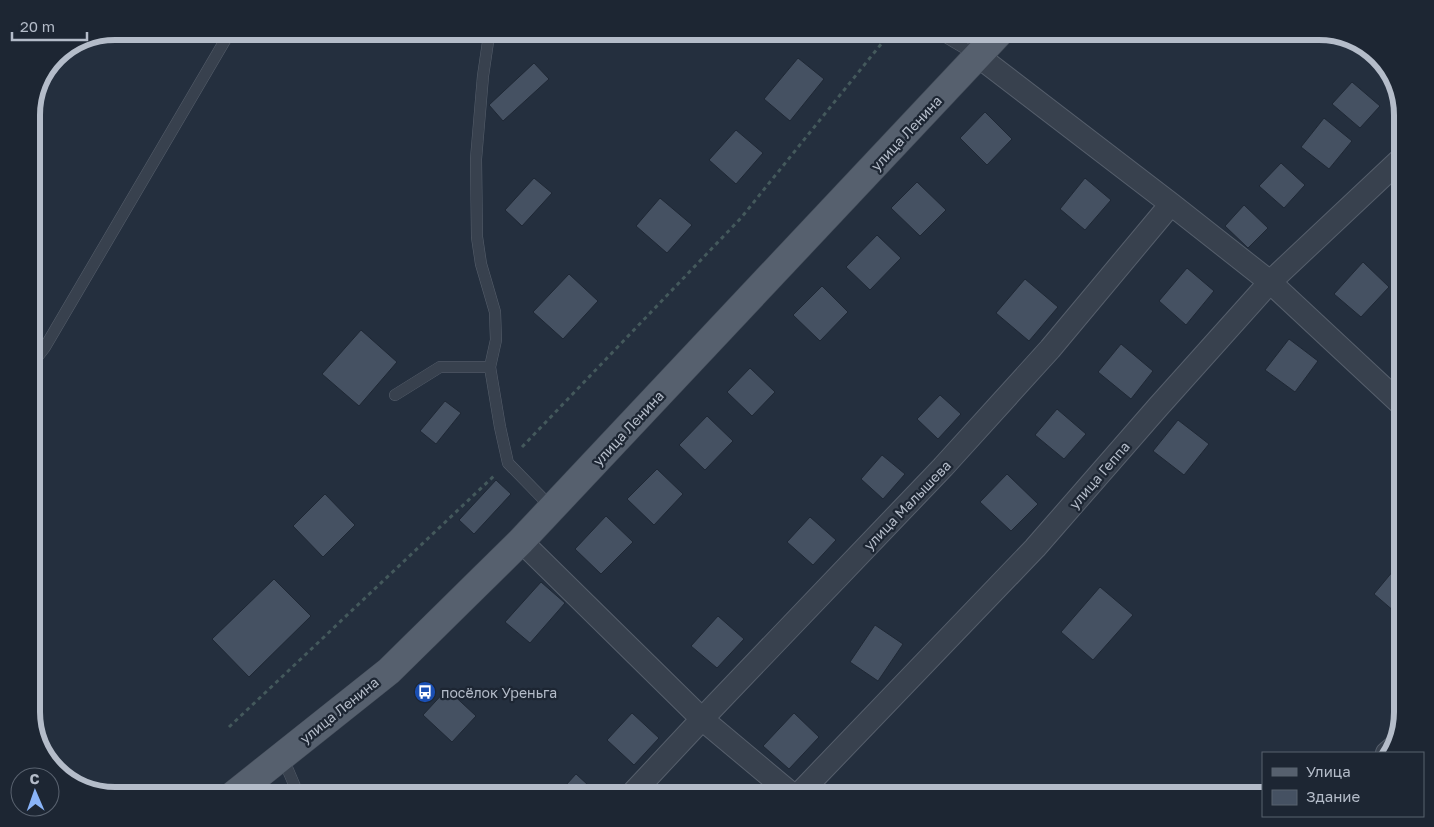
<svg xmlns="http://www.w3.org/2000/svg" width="1434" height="827" font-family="'Golos Text',sans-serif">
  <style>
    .building { fill: #455162; stroke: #1f2835 }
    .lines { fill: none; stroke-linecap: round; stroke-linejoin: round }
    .service-casing { stroke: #565f6c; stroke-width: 12 }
    .minor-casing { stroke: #565f6c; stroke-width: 24 }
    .primary-casing { stroke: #414a57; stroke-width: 29 }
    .path { stroke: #44595c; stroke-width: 3; stroke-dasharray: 4 4; stroke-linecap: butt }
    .service { stroke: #38414e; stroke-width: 11 }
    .minor { stroke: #38414e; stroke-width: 22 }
    .primary { stroke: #56606e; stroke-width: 28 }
    .labels { text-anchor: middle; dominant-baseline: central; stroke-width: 4.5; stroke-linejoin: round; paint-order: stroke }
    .street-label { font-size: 14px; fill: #b4bcc9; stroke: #1d2633 }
    .poi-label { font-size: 14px; fill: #b4bcc9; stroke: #1d2633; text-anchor: start }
    .rim { fill: none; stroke: #b4bcc9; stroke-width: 6 }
  </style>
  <rect width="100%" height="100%" fill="#242f3e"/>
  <path class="building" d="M798,58L824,79L790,121L764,99Z
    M534,63L549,79L503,121L489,105Z
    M1352,82L1380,106L1360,128L1332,104Z
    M985,112L1012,139L987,165L960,138Z
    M1324,118L1352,141L1329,169L1301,147Z
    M736,130L763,153L736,184L709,160Z
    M1281,163L1305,185L1284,208L1259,186Z
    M534,178L552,193L522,226L505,210Z
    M1085,178L1111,200L1085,230L1060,209Z
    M917,182L946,210L920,236L891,208Z
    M660,198L692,225L667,253L636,226Z
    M1244,205L1268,228L1248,248L1225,226Z
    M877,235L901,258L870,290L846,267Z
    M1363,262L1389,287L1361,317L1334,294Z
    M1187,268L1214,291L1186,325L1159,301Z
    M569,274L598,301L563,339L533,312Z
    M1025,279L1058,307L1029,341L996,313Z
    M822,286L848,312L820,341L793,315Z
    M361,330L397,362L359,406L322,374Z
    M1289,339L1318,361L1295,392L1265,370Z
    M1121,344L1153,371L1131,399L1098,372Z
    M750,368L775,392L752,416L727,392Z
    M940,395L961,414L938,439L917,419Z
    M445,401L461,413L436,444L420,431Z
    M1057,409L1086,434L1064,459L1035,435Z
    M707,416L733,441L705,470L679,445Z
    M1178,420L1209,444L1184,475L1153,451Z
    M882,455L905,474L883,499L861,479Z
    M657,469L683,494L654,525L627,499Z
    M1007,474L1038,504L1011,531L980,502Z
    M496,480L511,494L474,534L459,520Z
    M325,494L355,525L323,557L293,526Z
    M606,516L633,542L601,574L575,549Z
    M810,517L836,540L813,565L787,542Z
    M1403,559V603L1395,612L1374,594Z
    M274,579L311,616L249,677L212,639Z
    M541,582L565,603L530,643L505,622Z
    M1100,587L1133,615L1093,660L1061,632Z
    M718,616L744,639L717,668L691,646Z
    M875,625L903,644L878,681L850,662Z
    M447,689L476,716L452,742L423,715Z
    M632,713L659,738L634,765L607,740Z
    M794,713L819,737L789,769L763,746Z
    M576,774L600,796H556Z
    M730,784L742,796H719Z
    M357,788L366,796H351Z"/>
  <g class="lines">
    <g class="service-casing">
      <path id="service" d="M939,33L978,56
        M489,35L483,76L476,159L477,237L481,264L495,312L496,340L490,367
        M31,365L45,347L227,37
        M395,395L440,367H490L500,427L508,463L552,508
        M282,756L299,796"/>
    </g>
    <g class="minor-casing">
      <path id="minor" d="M978,56L1171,204L1270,282L1403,406
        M521,541L702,719L794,796
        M1387,753L1394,747
        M630,796L702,719L943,467L1050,349L1171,204
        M797,796L1035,548L1158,407L1270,282L1403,157"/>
    </g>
    <g class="primary-casing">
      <path id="primary" d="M232,796L389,671L521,541L999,33"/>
    </g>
    <path class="path" d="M522,447L741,218L890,33
      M229,727L495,475"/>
    <use href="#service" class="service"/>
    <use href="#minor" class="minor"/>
    <use href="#primary" class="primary"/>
  </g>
  <defs>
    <g id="bus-disc" transform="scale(1.125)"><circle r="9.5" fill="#1a4fb4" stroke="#1d2633"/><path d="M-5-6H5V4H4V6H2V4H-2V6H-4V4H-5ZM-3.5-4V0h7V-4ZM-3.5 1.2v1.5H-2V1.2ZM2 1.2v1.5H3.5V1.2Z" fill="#fff"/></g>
  </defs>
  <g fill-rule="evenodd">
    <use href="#bus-disc" x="425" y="692"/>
  </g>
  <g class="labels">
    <g class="street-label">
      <text transform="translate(906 133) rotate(-47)">улица Ленина</text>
      <text transform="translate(628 428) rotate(-47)">улица Ленина</text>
      <text transform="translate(1099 475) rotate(-49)">улица Геппа</text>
      <text transform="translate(907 505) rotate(-46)">улица Малышева</text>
      <text transform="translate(339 710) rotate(-39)">улица Ленина</text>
    </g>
    <g class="poi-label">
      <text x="441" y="692">посёлок Уреньга</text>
    </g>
  </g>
  <path d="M0 0H1434V827H0ZM115 40H1319A75 75 0 0 1 1394 115V712A75 75 0 0 1 1319 787H115A75 75 0 0 1 40 712V115A75 75 0 0 1 115 40Z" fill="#1d2633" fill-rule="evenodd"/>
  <path class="rim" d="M115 40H1319A75 75 0 0 1 1394 115V712A75 75 0 0 1 1319 787H115A75 75 0 0 1 40 712V115A75 75 0 0 1 115 40Z"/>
  <rect x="1262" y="752" width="162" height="65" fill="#1d2633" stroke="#59626f"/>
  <rect x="1272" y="768" width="25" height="8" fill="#56606e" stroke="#59626f"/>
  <text x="1306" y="777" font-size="15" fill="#b4bcc9">Улица</text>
  <rect x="1272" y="790" width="25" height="15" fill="#455162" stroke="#59626f"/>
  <text x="1306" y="802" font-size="15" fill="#b4bcc9">Здание</text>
  <g transform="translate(35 792) rotate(358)"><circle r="24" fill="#1d2633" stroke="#59626f"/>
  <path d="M0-4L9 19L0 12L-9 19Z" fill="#8ab4f8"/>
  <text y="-8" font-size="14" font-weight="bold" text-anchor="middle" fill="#b4bcc9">С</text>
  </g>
  <path d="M12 32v8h75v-8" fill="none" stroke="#b4bcc9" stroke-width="2.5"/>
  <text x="20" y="32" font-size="15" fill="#b4bcc9" stroke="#1d2633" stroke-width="4" paint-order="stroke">20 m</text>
</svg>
